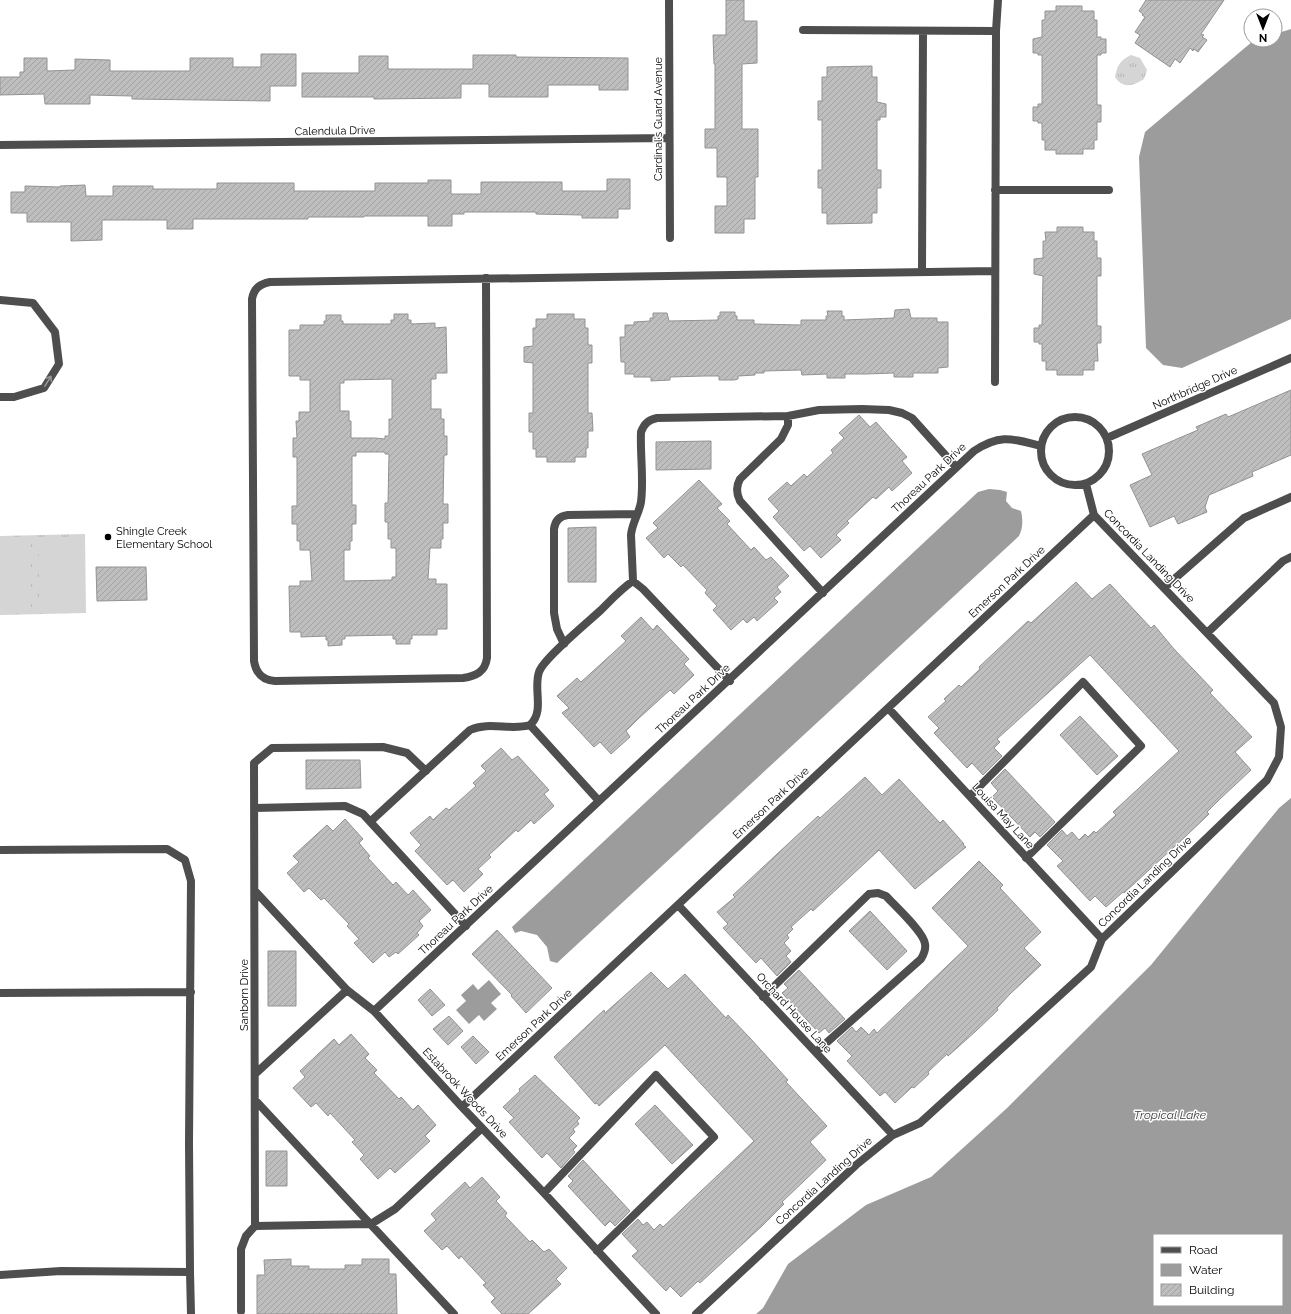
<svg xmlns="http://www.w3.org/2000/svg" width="1291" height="1314" font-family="Raleway,sans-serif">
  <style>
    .grass { fill: url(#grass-tufts) }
    .pitch { fill: #d5d5d5 }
    .water { fill: #9c9c9c; fill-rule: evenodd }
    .building { fill: url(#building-hatch); stroke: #929292; fill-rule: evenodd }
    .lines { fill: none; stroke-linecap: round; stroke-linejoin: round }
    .service { stroke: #4e4e4e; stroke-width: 8 }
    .minor { stroke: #4e4e4e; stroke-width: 8 }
    .oneway { stroke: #959595 }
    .poi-dot { fill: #000; stroke: #fff; stroke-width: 1.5 }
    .labels { text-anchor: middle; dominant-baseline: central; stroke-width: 3; stroke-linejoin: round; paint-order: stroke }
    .street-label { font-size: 11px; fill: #000; stroke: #fff }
    .poi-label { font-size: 11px; fill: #000; stroke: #fff; text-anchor: start }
    .water-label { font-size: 12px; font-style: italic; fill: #3d3d3d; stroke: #fff }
  </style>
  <defs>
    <pattern id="grass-tufts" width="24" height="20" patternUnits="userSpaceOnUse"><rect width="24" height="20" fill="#d5d5d5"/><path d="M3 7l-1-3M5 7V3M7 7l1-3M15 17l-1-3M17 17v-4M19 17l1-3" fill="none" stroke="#b5b5b5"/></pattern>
    <pattern id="building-hatch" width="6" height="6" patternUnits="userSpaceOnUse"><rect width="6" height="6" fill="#bebebe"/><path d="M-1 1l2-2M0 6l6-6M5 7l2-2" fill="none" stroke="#a2a2a2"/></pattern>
  </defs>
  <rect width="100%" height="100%" fill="#fff"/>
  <path class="grass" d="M1131,55L1140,58L1147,70L1144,79C1133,86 1123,89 1115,77C1117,66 1120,60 1131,55Z
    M85,534L86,613L0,615V536Z"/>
  <path class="pitch" d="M30,538L31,611L0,612V539Z
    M38,538H80L82,611H40Z"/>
  <path class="water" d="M1291,29V319L1182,368L1163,365L1146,348L1139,157L1145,132L1253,41L1275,40V34Z
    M989,489L1000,490L1007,492L1006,501L1012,508L1021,511C1023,520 1023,528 1019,536L557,963L550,961L547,947L537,935L521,931L515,933L512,927L978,492Z
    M1291,798V1314H756L763,1308L788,1264L866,1205L931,1177L1006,1109L1151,965L1279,808ZM1154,1235H1282V1305H1154Z
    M489,980L501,994L491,1003L497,1009L484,1021L479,1015L469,1024L456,1010L466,1001L461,995L473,984L478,990Z"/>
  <path class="building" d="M726,0H744V21H757V63L742,64V129H758V177H755V219H744V233H715V206H727V177H717V148H705V129H715V64H714L713,35H726Z
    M1146,0H1224L1201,34L1204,35L1202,37L1207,40L1198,52L1194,49L1193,51L1190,48L1180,63L1175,59L1170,67L1135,43L1140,35L1135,32L1145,17L1142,15L1143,14L1139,11Z
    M1056,6H1082V11H1094V20H1097V37H1101V39H1106V53H1101V55H1097V105H1101V122H1097V140H1094V149H1083V154H1056V150H1045V140H1042V123H1038V121H1033V107H1038V104H1042V55H1038V53H1033V39L1042,37V20H1045V11H1056Z
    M261,54H296V86H270V101L132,99V96L90,95V104H45L44,94L0,95V77H20V72H24V58H47V71L75,70V59L110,60V71H190V58H233V67H261Z
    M473,55H516V57L628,58V90H599V85H548V97H489V84H461V98L374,99V97H302V73H359V56H388V69H473Z
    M872,66V77H877V102L886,104V117H880V120H877V170H881V188H877V213H872V223L827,224V213H822V188H818V170H822V120H818V101H822V77H827V67Z
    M607,179H630V209H618V218H582V215L536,214V212H464V214H452V226H428V216H364V217H308V219H193V229H167V220H102V240L71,241V222H27V213H11V192H25V186L60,187V186L85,185L86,196H113V186H153V189H217V183H294V191H375V183H428V180H451V194H481V182H562V191H607Z
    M1057,227H1083V232H1094V241H1097V258H1101V276H1097V326H1101V343H1097L1098,361H1094V370H1083V375H1057V370H1046V361H1042V344H1039V342H1034V328H1039V325H1042L1043,276L1034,274V259L1043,258V241H1046L1045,232H1057Z
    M909,309L911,318H937V322H948V367L938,368V373H913V377H894V373L865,374H845V378H827V374L802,375L801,370L764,371V373H755V375L738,376V379L734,380H719V376H704L670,377V380L651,381V377H634V374H625V362H621L620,337H625V325H634V322L650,321V318H653V313H667L669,321L718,320V316H720V312H735V316H737V320H754V324L801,325V320H826V316H828L827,311H842V316H844V320L894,318L895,310Z
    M394,314H408V320H411V324L435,323V328L446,327L447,373H436V379H431V409H441V419H444V436H447V455H444L443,504H448V523H443V539H441V548H430L428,579H436V584H447V629H437V635H412V639H410V644H396V639H393V635L345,636V639H342V645L328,646V640H326V636L301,637V632H290L289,586H300V581H312L310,550H300V541H297V524H292V506H297V457H293V438H297L296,421H299V412H310V380H300V376H289V330H300V325H324V321H326V315H341V321H343V324H391V320H394ZM392,379V419H389V436H385V439L375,438H351V421H349V411H340V383H344V380ZM356,452H385V454H389L388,503H385V522H388V539H391V548H396V577H392V580L344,581V550H350V541H352V524H356V505H352V456H356Z
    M547,314H574V319H585V328H588V345H592V363H588V413H592L593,431H588V448H586V457H575V462H547V457H536V449H533V432H529V413H533V363L524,362V347L533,346V328H536V319H547Z
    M1291,390V455L1252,472L1253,476L1209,495L1205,507L1207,512L1178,524L1174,516L1150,527L1130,485L1152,475L1142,454L1198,430L1196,427L1226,414L1228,417Z
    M859,415L870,427L876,422L907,457L902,461L912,473L892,491L889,487L876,499L873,497L847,521L849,523L836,535L841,540L821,558L810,546L804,551L773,517L779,511L768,499L787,482L791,486L804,474L807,477L833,453L831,450L844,438L839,433Z
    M711,441V469L656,470V442Z
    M699,480L722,504L717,508L730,521L727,524L751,550L754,547L766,560L771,557L789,576L777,587L781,592L774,598L778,602L757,621L754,617L747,623L743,619L731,630L713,610L717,606L705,593L707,590L683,565L681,567L668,554L664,558L646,538L658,528L653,523Z
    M596,527V582H568V528Z
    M96,567H146L147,600L97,601Z
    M1076,582L1092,599L1110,584L1151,628L1154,625L1174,649L1213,690L1210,693L1252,737L1235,752L1251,770L1220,799L1207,812L1209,814L1186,836L1124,893L1123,892L1106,907L1095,896L1090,901L1057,866L1063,861L1047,845L1062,830L1067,836L1072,832L1079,840L1085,834L1088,837L1094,831L1096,833L1116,815L1113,812L1179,751L1090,655L997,739L1000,742L994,748L1002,756L983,775L972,763L967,768L934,733L939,728L928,717L946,701L944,699L959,685L961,687L980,669L979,667L1028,621L1031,623Z
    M641,617L653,630L657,625L689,659L684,664L694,675L674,694L670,690L638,719L626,731L630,737L611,754L600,742L594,747L562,713L569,708L557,696L577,678L581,682L613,653L626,641L621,636Z
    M1080,716L1118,756L1097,775L1060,735Z
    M501,748L512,760L518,756L549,790L544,794L554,806L534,824L531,820L518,832L516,830L489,855L491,857L478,869L483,874L464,892L453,880L447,885L415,851L421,845L410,833L430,816L433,820L446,808L449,810L476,786L473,783L486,771L481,766Z
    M306,760H360L361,788L306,789Z
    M1005,769L1055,822L1040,837L1035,832L1030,837L992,797L998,791L991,783Z
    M865,777L882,795L899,779L940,823L943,820L964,844L963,845L966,847L915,889L879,850L813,911L811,909L791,927L793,929L787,935L789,938L784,943L791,951L786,956L791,962L777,976L761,958L756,963L723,928L728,924L717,912L735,897L733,895L818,816L820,818Z
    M345,819L363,839L359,843L370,856L368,858L393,885L396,882L408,895L413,890L431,910L419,921L423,926L417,933L419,935L398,954L396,952L389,957L385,952L373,963L354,943L359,939L347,926L349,924L324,898L321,900L309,888L304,892L287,873L299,862L293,856L327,825L333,831Z
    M979,861L1003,885L1000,888L1041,932L1024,948L1041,965L1010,994L997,1008L998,1010L976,1031L948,1056L947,1054L928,1072L929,1074L914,1088L912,1087L895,1103L885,1092L880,1096L847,1061L852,1056L837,1041L852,1027L856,1032L861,1027L869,1035L874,1029L877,1033L968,946L932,908Z
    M870,911L907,951L887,970L849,931Z
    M497,930L552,988L526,1013L511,996L512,995L472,954Z
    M268,951H296V1006H268Z
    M799,970L845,1019L829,1033L825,1028L819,1033L782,993L788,988L784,984Z
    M651,972L668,989L685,974L726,1018L728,1015L750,1038L788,1080L786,1082L827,1126L810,1142L826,1160L782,1202L784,1204L762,1226L700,1283L698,1281L681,1297L670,1286L666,1291L632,1256L638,1251L622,1234L638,1219L643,1225L647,1222L654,1230L660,1224L663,1227L754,1141L665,1045L599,1106L597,1103L595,1104L554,1057L604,1010L605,1013Z
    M430,989L445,1005L432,1016L418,1000Z
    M449,1016L463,1031L448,1045L433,1029Z
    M351,1034L369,1054L365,1058L377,1070L374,1073L399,1099L401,1097L413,1110L418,1105L436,1125L425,1136L430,1141L395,1173L390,1168L378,1179L360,1159L364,1155L352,1142L355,1140L330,1113L328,1116L316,1103L311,1107L293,1088L305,1077L300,1071L334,1039L339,1045Z
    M473,1036L489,1052L476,1064L461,1047Z
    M535,1075L580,1118L577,1121L579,1124L573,1129L575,1132L569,1138L577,1146L573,1150L575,1152L561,1168L547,1153L542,1158L509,1122L514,1118L503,1107L520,1091L519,1089Z
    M655,1105L693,1145L672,1164L635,1124Z
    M266,1151H287V1186H266Z
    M583,1160L630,1211L615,1226L610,1221L605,1226L568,1186L573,1181L568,1176Z
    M482,1177L500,1197L496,1201L507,1213L505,1216L530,1242L532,1240L544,1252L549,1249L567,1268L556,1279L561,1284L528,1314H502L491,1302L495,1298L483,1285L486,1283L461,1256L459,1259L447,1246L442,1250L424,1231L436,1220L431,1214L465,1182L470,1188Z
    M291,1259V1266H309V1269H345V1265H362V1259H389V1274H396L397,1314H257V1275H265L264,1260Z"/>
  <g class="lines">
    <path class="service" d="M803,30L996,31
      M995,190H1109
      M922,272L923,31
      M486,278L487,658C485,672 476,676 463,678L275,681C262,680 256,673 254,661L252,299C254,288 260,284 270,282L995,271
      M0,300L33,303L55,332L59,364L44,388L14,397H0
      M995,382L996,31L998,0
      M788,416V425L781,439L740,479C736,486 736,493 740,501L823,593
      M1041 451a34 34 0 1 1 68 0a34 34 0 1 1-68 0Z
      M1107,438L1291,358
      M1164,588L1244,518L1291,497
      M1207,633L1283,561L1291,557
      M564,644L557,629L554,613V529C555,521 559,516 568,515L637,514
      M730,681L643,589L633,581L631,535C632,523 639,514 641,502C644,479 640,455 641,432C644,424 648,420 657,418L788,416L819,410L862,409L889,410L902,413L912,418L956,467
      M888,708L1102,939
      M970,796L1083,682L1141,746L1026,858
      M599,801L530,725C545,711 533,690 539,672C543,659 588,622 601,610C611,600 621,589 633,581
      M254,808L345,806L363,814L466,926
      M371,821L470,730C489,721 511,731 530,725
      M0,850L167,849L185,860L191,881L189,1143L190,1272
      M255,891L347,990L374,1011L462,1107L544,1193L656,1314
      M678,905L893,1135
      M0,993L191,992
      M763,997L869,894L878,893L886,896C895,906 924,932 925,944C926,949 924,954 921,959L816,1052
      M374,1011L974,451C1001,433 1013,439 1041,446
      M255,1074L347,990
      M255,1100L454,1314
      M462,1107L1094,515
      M544,1193L656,1075L714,1137L597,1251
      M255,1226L254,763L272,748L383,747L407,753L426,771
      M0,1275L61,1271L190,1272L191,1314
      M241,1311V1249L246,1236L255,1226L371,1224L395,1209L482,1128
      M696,1314L856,1165L893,1135L920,1123L1091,967L1102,939L1267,780L1279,757L1281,727L1274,703L1094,515L1086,484"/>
    <path class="minor" d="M669,0L670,238
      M0,145L669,138"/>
  </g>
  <defs><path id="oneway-shaft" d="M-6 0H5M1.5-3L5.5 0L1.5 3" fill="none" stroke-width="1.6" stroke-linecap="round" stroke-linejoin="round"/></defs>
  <use class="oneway" href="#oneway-shaft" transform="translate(48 381) rotate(-58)"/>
  <circle class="poi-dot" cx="108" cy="537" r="4"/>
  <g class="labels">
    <g class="street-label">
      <text transform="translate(658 119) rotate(-90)">Cardinal's Guard Avenue</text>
      <text transform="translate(335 131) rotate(-1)">Calendula Drive</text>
      <text transform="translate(1195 388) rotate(-24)">Northbridge Drive</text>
      <text transform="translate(929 478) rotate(-43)">Thoreau Park Drive</text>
      <text transform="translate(1149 556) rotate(46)">Concordia Landing Drive</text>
      <text transform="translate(1007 582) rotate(-43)">Emerson Park Drive</text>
      <text transform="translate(693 699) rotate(-43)">Thoreau Park Drive</text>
      <text transform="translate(771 803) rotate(-43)">Emerson Park Drive</text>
      <text transform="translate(1003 816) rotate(47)">Louisa May Lane</text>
      <text transform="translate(1145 882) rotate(-44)">Concordia Landing Drive</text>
      <text transform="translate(456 920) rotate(-43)">Thoreau Park Drive</text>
      <text transform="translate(244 995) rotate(-90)">Sanborn Drive</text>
      <text transform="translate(794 1013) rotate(47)">Orchard House Lane</text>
      <text transform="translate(534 1025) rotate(-43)">Emerson Park Drive</text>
      <text transform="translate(465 1093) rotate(47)">Estabrook Woods Drive</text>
      <text transform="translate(824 1181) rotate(-42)">Concordia Landing Drive</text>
    </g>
    <g class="poi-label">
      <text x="116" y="531">Shingle Creek<tspan x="116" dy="13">Elementary School</tspan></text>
    </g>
    <g class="water-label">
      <text x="1170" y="1115">Tropical Lake</text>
    </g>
  </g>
  <rect x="1153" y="1234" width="130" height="72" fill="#ffffff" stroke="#999999"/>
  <rect x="1161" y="1247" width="20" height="6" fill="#4e4e4e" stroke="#999999"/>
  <text x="1189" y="1254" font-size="12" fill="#000000">Road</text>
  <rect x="1161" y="1264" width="20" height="12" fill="#9c9c9c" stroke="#999999"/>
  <text x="1189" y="1274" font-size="12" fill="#000000">Water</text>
  <rect x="1161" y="1284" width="20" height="12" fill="url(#building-hatch)" stroke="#999999"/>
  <text x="1189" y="1294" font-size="12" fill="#000000">Building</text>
  <g transform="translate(1263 28) rotate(180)"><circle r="19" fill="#ffffff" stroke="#999999"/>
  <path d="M0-3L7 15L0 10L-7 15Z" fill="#000000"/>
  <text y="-6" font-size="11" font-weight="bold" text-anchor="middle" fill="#000000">N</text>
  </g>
</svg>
